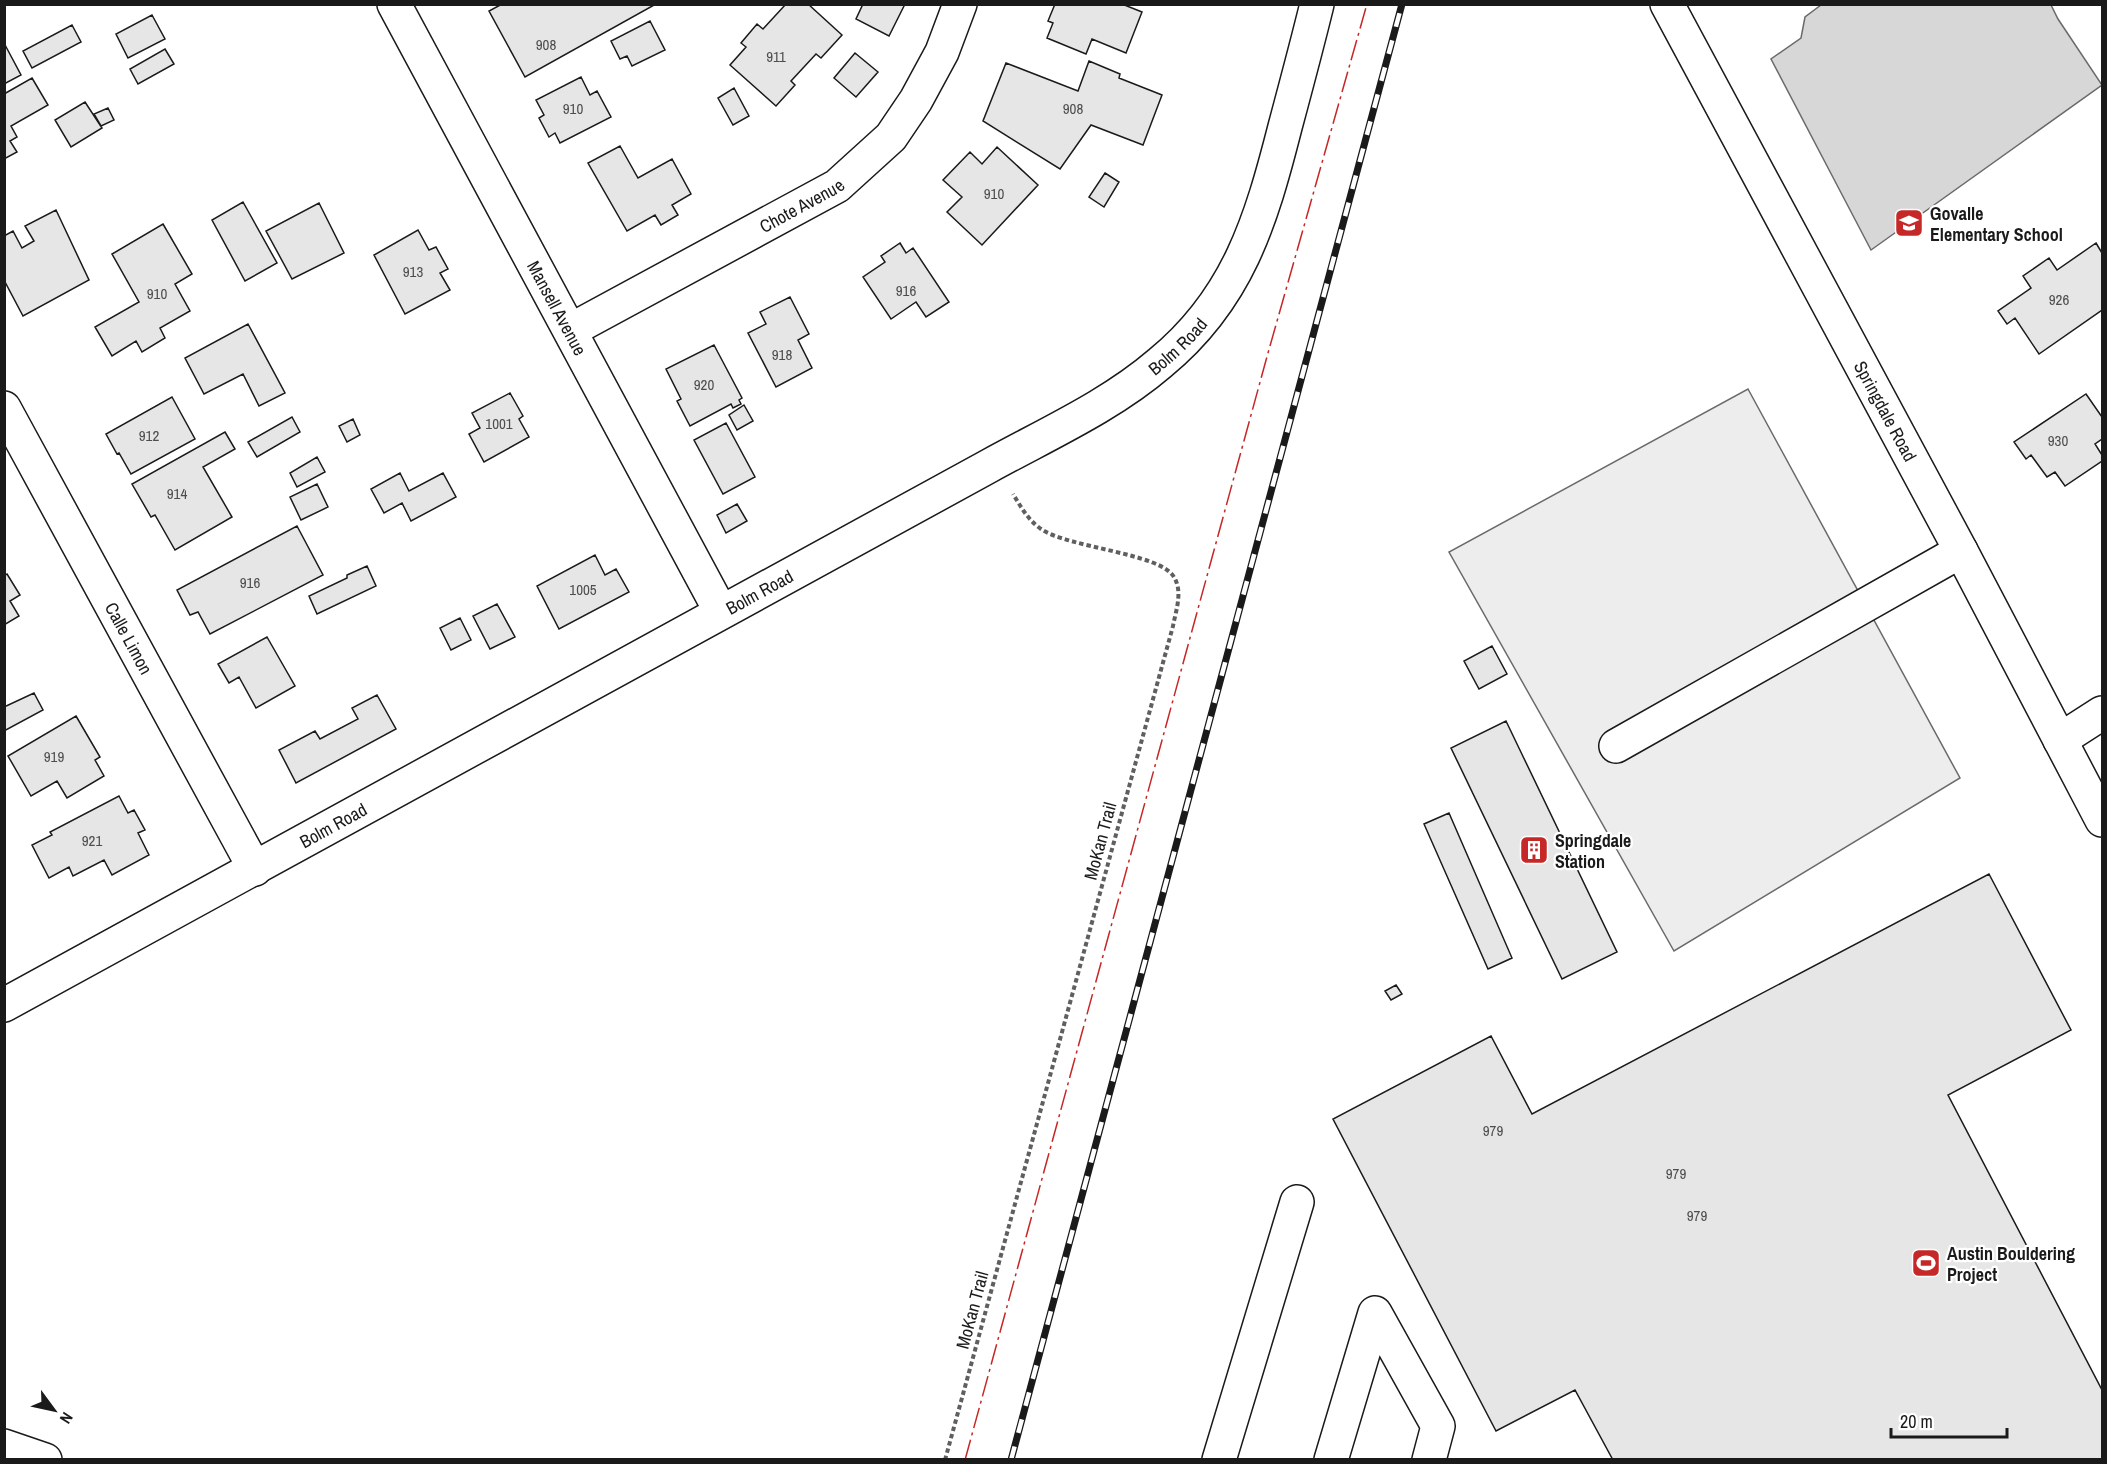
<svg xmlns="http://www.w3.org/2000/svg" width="2107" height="1464" font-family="'Archivo Narrow',sans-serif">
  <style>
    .built { fill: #ededed; stroke: #6a6a6a; stroke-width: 1.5 }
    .water { fill: #d7d7d7; stroke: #6a6a6a; stroke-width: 1.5 }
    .building { fill: #e6e6e6; stroke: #1a1a1a; stroke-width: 1.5 }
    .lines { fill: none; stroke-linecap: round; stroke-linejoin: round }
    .minor-casing { stroke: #1a1a1a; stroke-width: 36 }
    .major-casing { stroke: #1a1a1a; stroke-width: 36 }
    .path { stroke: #5f5f5f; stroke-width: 4; stroke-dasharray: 4.5 3; stroke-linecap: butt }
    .minor { stroke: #fff; stroke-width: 33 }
    .major { stroke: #fff; stroke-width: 33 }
    .rail-casing { stroke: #1a1a1a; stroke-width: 7 }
    .rail { stroke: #fff; stroke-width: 4.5; stroke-dasharray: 14; stroke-linecap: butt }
    .power { stroke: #c62828; stroke-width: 1.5; stroke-dasharray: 21 4.5 3 4.5; stroke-linecap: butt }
    .labels { text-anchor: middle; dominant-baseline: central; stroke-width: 4.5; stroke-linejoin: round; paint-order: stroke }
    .number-label { font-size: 15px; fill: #4d4d4d }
    .street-label { font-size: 18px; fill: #1a1a1a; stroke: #fff }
    .poi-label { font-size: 18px; font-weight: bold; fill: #1a1a1a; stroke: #fff; text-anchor: start }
  </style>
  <rect width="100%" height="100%" fill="#fff"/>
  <path class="built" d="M1748,389L1960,778L1674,951L1449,552Z"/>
  <path class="water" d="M1821,5H2051L2058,19L2102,85L1871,250L1771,59L1801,38L1805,17Z"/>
  <path class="building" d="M502,4H656L525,77L489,11Z
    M786,4H808L842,35L821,58L816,54L791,81L795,85L776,106L730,65L746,47L741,43L757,24L763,29Z
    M863,4H905L889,36L856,19Z
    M1055,4H1122L1142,12L1126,53L1092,39L1086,54L1047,38L1053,23L1048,21Z
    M152,15L165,39L128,58L116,34Z
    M650,21L665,50L632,66L627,56L620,59L611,41Z
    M72,25L81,42L32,68L23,51Z
    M4,43L21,75L4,84Z
    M165,49L174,64L138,84L130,69Z
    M855,53L878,72L856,97L834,78Z
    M1089,61L1120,74L1119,78L1162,95L1143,145L1091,125L1060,169L983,121L1006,63L1078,91Z
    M581,77L590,95L597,91L611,117L560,143L555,133L549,137L539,118L544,115L536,100Z
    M32,78L48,105L11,126L17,137L10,141L17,152L4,159V94Z
    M734,88L749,116L733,125L718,98Z
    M85,102L102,128L71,147L55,120Z
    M108,108L114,120L101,126L94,114Z
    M620,146L638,178L672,159L691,194L672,205L678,215L661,225L655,215L627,231L588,163Z
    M997,147L1038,185L982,245L947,212L962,197L943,180L970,152L982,164Z
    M1105,173L1119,182L1104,207L1089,197Z
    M243,202L277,263L245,281L212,220Z
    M319,203L344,253L292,279L266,231Z
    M56,210L89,280L23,316L4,280V236L13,231L22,248L34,241L25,226Z
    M163,224L192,274L175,284L190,311L160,328L165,338L142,352L136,341L112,356L95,327L139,302L112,254Z
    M418,230L429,250L436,247L448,269L440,273L450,290L405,314L374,255Z
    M900,243L906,253L913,248L949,302L926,317L916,302L891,319L863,277L885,262L881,256Z
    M2096,243L2102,253V310L2039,354L2015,318L2007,324L1998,311L2031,288L2023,276L2049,258L2057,270Z
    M790,297L809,334L798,340L812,368L776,387L748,333L766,324L760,312Z
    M248,324L285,393L259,406L243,374L204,394L185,358Z
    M714,345L742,398L739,400L741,404L733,408L731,404L690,426L677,401L681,399L666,369Z
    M510,393L523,416L519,419L529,437L484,462L469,434L480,428L472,413Z
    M2086,394L2102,417V439L2095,444L2102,455V461L2065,486L2055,472L2047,477L2031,455L2026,459L2014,442Z
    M172,397L195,439L131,474L119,453L117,454L106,434Z
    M744,405L753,421L737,430L729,415Z
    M292,417L300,432L257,457L248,442Z
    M353,419L360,435L347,442L339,426Z
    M726,423L755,477L723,494L694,440Z
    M225,432L235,449L203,467L232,517L175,550L155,515L151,517L132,484Z
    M317,457L325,472L297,487L290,473Z
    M400,473L409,491L443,473L456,497L411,521L402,503L384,513L371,489Z
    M317,484L328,507L301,520L290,497Z
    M737,504L747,521L726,533L717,515Z
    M297,526L323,575L210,634L198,612L190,615L177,590Z
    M595,555L605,575L616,569L629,592L559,629L537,586Z
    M367,566L376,586L317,614L309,596L347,578V575Z
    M7,574L20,595L10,601L19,616L4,625V576Z
    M497,604L515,637L490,649L473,616Z
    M460,618L471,640L451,650L440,628Z
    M267,637L295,686L256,708L239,677L229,683L218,664Z
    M1492,646L1507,674L1479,689L1464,661Z
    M34,693L43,710L4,731V707Z
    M377,695L396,729L296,783L279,750L315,731L320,739L358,719L352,708Z
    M76,716L100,757L95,760L104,776L67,798L57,781L31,796L8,756Z
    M1506,721L1617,952L1562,979L1451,748Z
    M119,796L128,813L134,810L145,830L138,833L149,855L112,875L104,860L73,876L69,867L49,878L32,845L52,835L50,832Z
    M1449,813L1512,958L1488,969L1424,824Z
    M1989,874L2071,1030L1948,1095L2102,1390V1460H1613L1575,1390L1496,1431L1333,1119L1491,1036L1532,1114Z
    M1396,985L1402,994L1391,1000L1385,991Z"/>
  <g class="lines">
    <g class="minor-casing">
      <g id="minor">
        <path id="s1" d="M394,4L721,612"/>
        <path id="s2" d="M571,330L837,186L891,137L916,100L942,52L960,4"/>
        <path id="s3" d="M4,408L255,869"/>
        <path d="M2060,740L2102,713"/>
        <path d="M1616,746L1961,551"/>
        <path id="s4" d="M4,1005L989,466C1047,434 1110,406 1160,363C1238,299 1261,221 1285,127C1296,86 1307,45 1317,4"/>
        <path d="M1219,1460L1297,1202"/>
        <path d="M1331,1460L1375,1313L1438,1426L1429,1460"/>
      </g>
    </g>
    <g class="major-casing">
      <g id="major">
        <path id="s5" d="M1667,4L1961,551L2102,820"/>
        <path d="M4,1446L45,1460"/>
      </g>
    </g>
    <path class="path" d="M945,1460L1173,626C1176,610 1183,592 1174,577C1160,553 1069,548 1041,529C1028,520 1021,507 1013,494"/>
    <use href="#minor" class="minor"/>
    <use href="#major" class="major"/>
    <g class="rail-casing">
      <path id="rail" d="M1011,1460L1402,4"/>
    </g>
    <use href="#rail" class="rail"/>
    <path class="power" d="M965,1460L1268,353L1367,4"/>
  </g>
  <defs>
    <g id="school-square" transform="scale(1.5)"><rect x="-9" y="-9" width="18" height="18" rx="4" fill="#c62828" stroke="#fff"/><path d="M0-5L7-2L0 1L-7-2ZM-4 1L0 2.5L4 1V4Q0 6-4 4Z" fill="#fff"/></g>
    <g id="building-square" transform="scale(1.5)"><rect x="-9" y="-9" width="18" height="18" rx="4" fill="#c62828" stroke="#fff"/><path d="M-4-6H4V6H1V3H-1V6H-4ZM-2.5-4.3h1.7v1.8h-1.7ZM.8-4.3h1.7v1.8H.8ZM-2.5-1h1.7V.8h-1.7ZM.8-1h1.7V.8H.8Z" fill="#fff"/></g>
    <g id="stadium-square" transform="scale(1.5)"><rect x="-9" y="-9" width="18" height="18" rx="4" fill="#c62828" stroke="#fff"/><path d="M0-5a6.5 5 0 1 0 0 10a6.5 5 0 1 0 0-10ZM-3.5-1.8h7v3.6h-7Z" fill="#fff"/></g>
  </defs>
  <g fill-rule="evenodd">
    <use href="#school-square" x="1909" y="223"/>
    <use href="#building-square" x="1534" y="850"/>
    <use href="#stadium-square" x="1926" y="1263"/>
  </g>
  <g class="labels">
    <g class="number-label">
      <text x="546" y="44">908</text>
      <text x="776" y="56">911</text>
      <text x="573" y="108">910</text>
      <text x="1073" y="108">908</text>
      <text x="994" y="193">910</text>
      <text x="413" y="271">913</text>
      <text x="906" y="290">916</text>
      <text x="157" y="293">910</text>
      <text x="2059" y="299">926</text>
      <text x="782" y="354">918</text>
      <text x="704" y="384">920</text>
      <text x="499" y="423">1001</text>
      <text x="149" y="435">912</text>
      <text x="2058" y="440">930</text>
      <text x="177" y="493">914</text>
      <text x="250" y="582">916</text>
      <text x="583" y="589">1005</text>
      <text x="54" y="756">919</text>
      <text x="92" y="840">921</text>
      <text x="1493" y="1130">979</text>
      <text x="1676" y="1173">979</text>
      <text x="1697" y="1215">979</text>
    </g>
    <g class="street-label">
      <text stroke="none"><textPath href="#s2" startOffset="262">Chote Avenue</textPath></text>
      <text stroke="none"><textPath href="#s1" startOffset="345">Mansell Avenue</textPath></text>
      <text stroke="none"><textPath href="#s4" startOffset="1347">Bolm Road</textPath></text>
      <text stroke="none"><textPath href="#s5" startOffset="462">Springdale Road</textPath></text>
      <text stroke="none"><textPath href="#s4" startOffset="861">Bolm Road</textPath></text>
      <text stroke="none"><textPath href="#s3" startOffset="262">Calle Limon</textPath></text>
      <text stroke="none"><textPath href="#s4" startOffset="375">Bolm Road</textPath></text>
      <text transform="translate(1100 841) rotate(-75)">MoKan Trail</text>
      <text transform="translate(972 1310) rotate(-75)">MoKan Trail</text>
    </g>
    <g class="poi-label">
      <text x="1930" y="213">Govalle<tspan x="1930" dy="21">Elementary School</tspan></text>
      <text x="1555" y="840">Springdale<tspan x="1555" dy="21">Station</tspan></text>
      <text x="1947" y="1253">Austin Bouldering<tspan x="1947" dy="21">Project</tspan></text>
    </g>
  </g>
  <rect width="2107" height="1464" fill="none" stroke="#1a1a1a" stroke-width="12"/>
  <g transform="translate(54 1410) rotate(123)" stroke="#ffffff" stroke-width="4.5" paint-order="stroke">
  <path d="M0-4.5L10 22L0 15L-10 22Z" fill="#1a1a1a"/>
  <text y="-9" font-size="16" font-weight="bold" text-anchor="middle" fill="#1a1a1a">N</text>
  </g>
  <path d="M1891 1428v9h116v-9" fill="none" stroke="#1a1a1a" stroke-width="3"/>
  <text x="1900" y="1428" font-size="18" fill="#1a1a1a" stroke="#ffffff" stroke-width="4.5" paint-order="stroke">20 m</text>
</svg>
